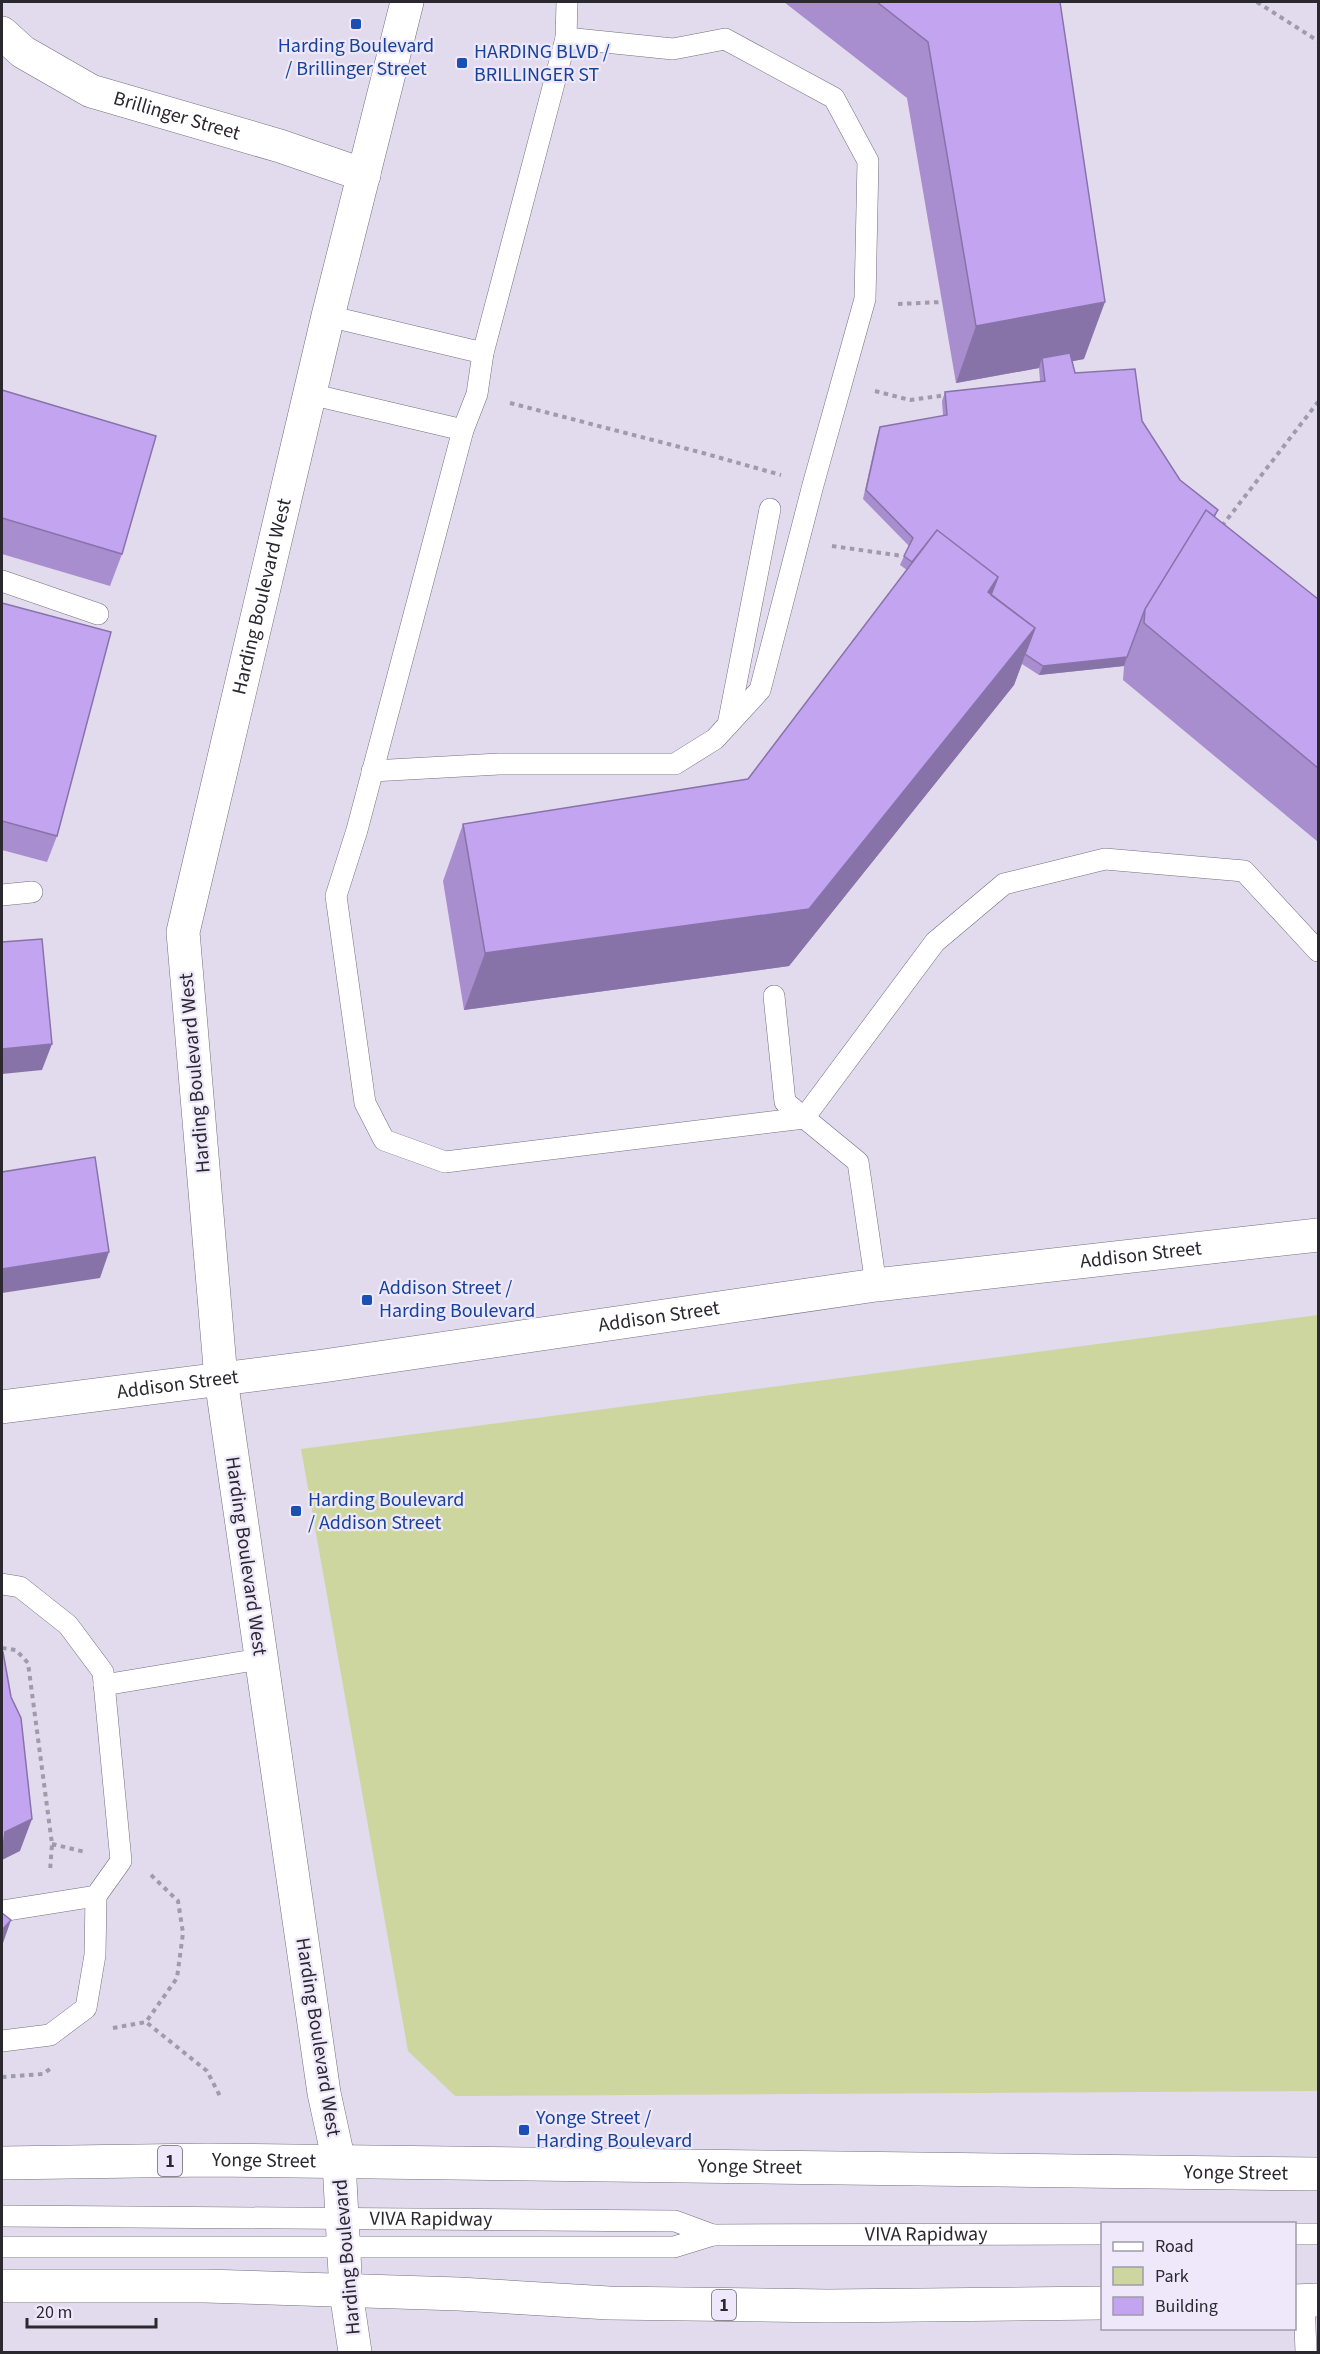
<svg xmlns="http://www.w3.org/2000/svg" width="1320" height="2354" font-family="'Source Sans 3',sans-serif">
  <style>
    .green { fill: #cdd69f }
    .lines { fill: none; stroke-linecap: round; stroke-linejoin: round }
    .lane-casing { stroke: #756f7f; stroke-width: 22 }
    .street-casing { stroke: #756f7f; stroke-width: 34 }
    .secondary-casing { stroke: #756f7f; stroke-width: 34 }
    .primary-casing { stroke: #756f7f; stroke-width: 34 }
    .path { stroke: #9f9ba9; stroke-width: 4; stroke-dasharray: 4.5 4.5; stroke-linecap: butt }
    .lane { stroke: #fff; stroke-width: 21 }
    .street { stroke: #fff; stroke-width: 33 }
    .secondary { stroke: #fff; stroke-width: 33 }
    .primary { stroke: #fff; stroke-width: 33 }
    .wall { fill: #a88dcf }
    .shaded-wall { fill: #8873a9 }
    .building { fill: #c3a4f1; stroke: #8873a9; stroke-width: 1.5 }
    .transit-dot { fill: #1a4fb4; stroke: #eee8fa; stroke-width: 2 }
    .labels { text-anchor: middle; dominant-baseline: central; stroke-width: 4.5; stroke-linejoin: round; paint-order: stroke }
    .shield { fill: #eee8fa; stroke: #66626c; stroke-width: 1.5 }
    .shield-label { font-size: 18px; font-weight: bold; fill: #2b282f }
    .transit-label { font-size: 20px; fill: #164399; stroke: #eee8fa; text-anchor: start }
    .street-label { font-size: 20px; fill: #2b282f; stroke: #eee8fa }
  </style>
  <rect width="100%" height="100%" fill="#e1dbed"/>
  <path class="green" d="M1318,1315V2091L455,2096L408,2051L301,1449Z"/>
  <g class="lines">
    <g class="lane-casing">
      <g id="lane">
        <path d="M567,2L566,38L483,353L477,394L463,430L357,830L336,896L365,1103L384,1140L445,1162L804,1118L935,942L1004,884L1105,859L1244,871L1318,951"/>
        <path d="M328,316L483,353"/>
        <path d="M310,394L463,430"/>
        <path d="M2,581L98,614"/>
        <path d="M728,725L770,509"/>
        <path d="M372,771L499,764H675L715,739L760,690L813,485L865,299L868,161L834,98L725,39L673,49L566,38"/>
        <path d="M2,895L32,892"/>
        <path d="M774,996L785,1102L858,1162L876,1285"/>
        <path d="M2,1584L20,1587L68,1625L103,1672L121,1861L96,1896L2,1911"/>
        <path d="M104,1685L260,1659"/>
        <path d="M2,2041L50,2035L86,2008L95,1955L96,1896"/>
        <path id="s1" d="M2,2216L675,2221L713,2235"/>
        <path d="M1294,2234H1318"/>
        <path id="s2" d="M2,2247H674L713,2235L1102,2234"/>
        <path d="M1304,2300L1306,2352"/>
      </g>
    </g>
    <g class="street-casing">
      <g id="street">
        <path id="s3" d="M2,33L23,52L91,91L280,146L364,175"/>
        <path id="s4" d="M2,1407L323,1366L876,1285L1318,1235"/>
      </g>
    </g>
    <g class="secondary-casing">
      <g id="secondary">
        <path id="s5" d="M355,2352L346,2292L339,2162L324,2093L221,1379L183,932L328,316L407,2"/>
      </g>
    </g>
    <g class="primary-casing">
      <g id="primary">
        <path id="s6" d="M2,2163L208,2160L1318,2174"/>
        <path d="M2,2286H205L459,2294L609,2303L828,2306L1102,2303"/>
        <path d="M1294,2301L1318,2300"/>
      </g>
    </g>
    <path class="path" d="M1257,2L1318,41
      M898,304L942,302
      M875,391L910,400L947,395
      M510,403L703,453L781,475
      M1222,526L1318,402
      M832,546L903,556
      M2,1648L16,1650L28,1663L52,1844L50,1871
      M52,1844L85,1852
      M151,1875L178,1901L183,1933L177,1978L146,2022L207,2071L221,2098
      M113,2028L146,2022
      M2,2077L43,2074L50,2069"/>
    <use href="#lane" class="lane"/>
    <use href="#street" class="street"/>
    <use href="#secondary" class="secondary"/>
    <use href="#primary" class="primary"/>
  </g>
  <path class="wall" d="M784,2H1060L1084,359L1072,361L1075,373L1142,421L1180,480L1218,510L1215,517L1318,599V842L1123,680L1124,666L1039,675L1022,664L1014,685L789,966L464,1010L443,881L463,824L748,779L907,570L900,565L904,556L909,546L863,499L877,436L880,427L943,416L942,401L945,392L1040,381L1039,368L956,383L907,98Z
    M2,390L122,554L110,586L2,554Z
    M2,606L57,836L47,862L2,850Z"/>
  <path class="shaded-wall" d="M1105,302L1084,359L1043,367L1042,358L1039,368L956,383L976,326Z
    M998,577L977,634L988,592Z
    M1035,628L1014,685L789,966L464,1010L485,953Z
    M1127,657L1124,666L1039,675L1043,666Z
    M52,1044L42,1070L2,1074V1049Z
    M109,1252L100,1278L2,1293V1269Z
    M32,1819L20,1851L2,1860V1842L5,1832Z
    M11,1920L2,1946V1930Z"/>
  <path class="building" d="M877,2H1060L1105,302L976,326L928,42Z
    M1070,353L1075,373L1135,369L1142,421L1180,480L1218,510L1214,516L1206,510L1145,609L1127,657L1043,666L1025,654L1035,628L991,595L998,577L937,530L912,562L904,556L913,538L866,490L880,427L947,415L945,392L1045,381L1042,358Z
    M2,390L156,436L122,554L2,518Z
    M1206,510L1318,599V768L1144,623L1145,609Z
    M937,530L998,577L988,592L1035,628L809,909L485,953L463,824L748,779Z
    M2,603L111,632L57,836L2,821Z
    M42,939L52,1044L2,1049V942Z
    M95,1157L109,1252L2,1269V1172Z
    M2,1652H3L11,1697L21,1718L32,1819L5,1832L2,1856Z
    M2,1913L11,1920L2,1930Z"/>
  <g class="transit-dot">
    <rect x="350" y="18" width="12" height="12" rx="3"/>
    <rect x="456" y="57" width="12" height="12" rx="3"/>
    <rect x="361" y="1294" width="12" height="12" rx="3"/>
    <rect x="290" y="1505" width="12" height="12" rx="3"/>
    <rect x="518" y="2124" width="12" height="12" rx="3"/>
  </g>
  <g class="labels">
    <g class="shield">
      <rect x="158" y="2146" width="24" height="30" rx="4.5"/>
      <rect x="712" y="2290" width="24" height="30" rx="4.5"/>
    </g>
    <g class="shield-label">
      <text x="170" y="2161">1</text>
      <text x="724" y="2305">1</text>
    </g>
    <g class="transit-label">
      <text x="356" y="46" text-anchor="middle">Harding Boulevard<tspan x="356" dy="23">/ Brillinger Street</tspan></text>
      <text x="474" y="52">HARDING BLVD /<tspan x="474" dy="23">BRILLINGER ST</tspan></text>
      <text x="379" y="1288">Addison Street /<tspan x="379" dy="23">Harding Boulevard</tspan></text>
      <text x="308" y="1500">Harding Boulevard<tspan x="308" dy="23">/ Addison Street</tspan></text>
      <text x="536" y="2118">Yonge Street /<tspan x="536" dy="23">Harding Boulevard</tspan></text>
    </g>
    <g class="street-label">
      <text stroke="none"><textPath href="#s3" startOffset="196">Brillinger Street</textPath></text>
      <text stroke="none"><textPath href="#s5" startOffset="1776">Harding Boulevard West</textPath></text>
      <text transform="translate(195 1073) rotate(-95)">Harding Boulevard West</text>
      <text stroke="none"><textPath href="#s4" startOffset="1149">Addison Street</textPath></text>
      <text stroke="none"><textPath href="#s4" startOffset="663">Addison Street</textPath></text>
      <text stroke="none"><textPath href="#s4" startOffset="177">Addison Street</textPath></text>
      <text transform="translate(246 1556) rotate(82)">Harding Boulevard West</text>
      <text transform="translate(318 2037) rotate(81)">Harding Boulevard West</text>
      <text stroke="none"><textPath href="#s6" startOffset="262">Yonge Street</textPath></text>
      <text stroke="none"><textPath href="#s6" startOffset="748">Yonge Street</textPath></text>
      <text stroke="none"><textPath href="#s6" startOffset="1234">Yonge Street</textPath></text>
      <text stroke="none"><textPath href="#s1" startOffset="429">VIVA Rapidway</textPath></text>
      <text stroke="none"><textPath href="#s2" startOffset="926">VIVA Rapidway</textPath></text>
      <text transform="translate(347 2257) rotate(-95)">Harding Boulevard</text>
    </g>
  </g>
  <rect width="1320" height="2354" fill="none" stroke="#2b282f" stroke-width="6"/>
  <rect x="1101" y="2222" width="195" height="108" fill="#eee8fa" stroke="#a09ba9" stroke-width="1.5"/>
  <rect x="1113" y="2242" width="30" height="9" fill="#ffffff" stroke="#a09ba9" stroke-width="1.5"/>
  <text x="1155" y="2252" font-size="18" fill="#2b282f">Road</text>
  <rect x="1113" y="2267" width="30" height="18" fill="#cdd69f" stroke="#a09ba9" stroke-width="1.5"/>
  <text x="1155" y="2282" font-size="18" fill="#2b282f">Park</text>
  <rect x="1113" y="2297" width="30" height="18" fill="#c3a4f1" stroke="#a09ba9" stroke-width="1.5"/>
  <text x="1155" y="2312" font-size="18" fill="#2b282f">Building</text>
  <path d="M27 2318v9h129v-9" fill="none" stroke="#2b282f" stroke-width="3"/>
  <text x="36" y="2318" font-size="18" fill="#2b282f" stroke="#eee8fa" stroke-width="4.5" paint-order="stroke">20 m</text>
</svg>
